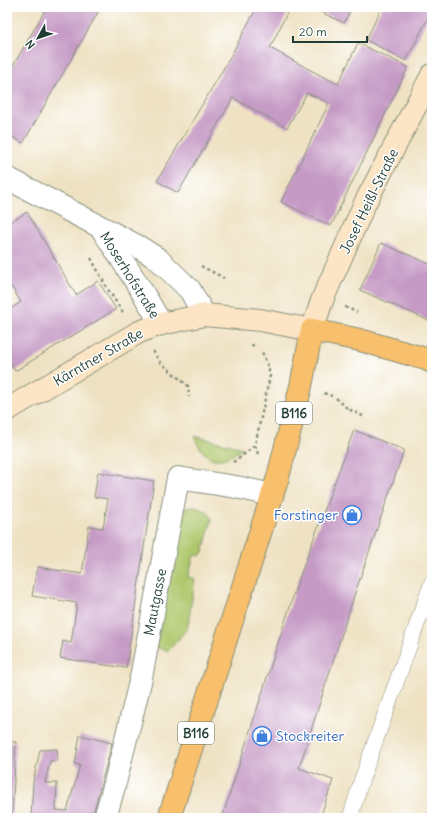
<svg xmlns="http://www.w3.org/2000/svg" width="439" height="825" font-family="Delius,sans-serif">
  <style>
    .green { fill: #afc76c; stroke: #678250 }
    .building { fill: #c59ac5 }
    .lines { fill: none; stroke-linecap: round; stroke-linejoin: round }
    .lane-casing { stroke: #87907c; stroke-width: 16 }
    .street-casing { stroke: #87907c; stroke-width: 24 }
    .secondary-casing { stroke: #87907c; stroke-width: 24 }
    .primary-casing { stroke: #87907c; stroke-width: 24 }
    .path { stroke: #87907c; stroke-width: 2.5; stroke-dasharray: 3 3; stroke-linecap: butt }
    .lane { stroke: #fff; stroke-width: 15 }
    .street { stroke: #fff; stroke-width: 22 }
    .secondary { stroke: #fce5c4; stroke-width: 22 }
    .primary { stroke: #f8bf6c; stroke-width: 22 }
    .labels { text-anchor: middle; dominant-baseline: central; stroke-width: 3; stroke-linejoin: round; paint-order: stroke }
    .shield { fill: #fff; stroke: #627771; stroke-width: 1 }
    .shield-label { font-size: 13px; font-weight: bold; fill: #1f3d34 }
    .street-label { font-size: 14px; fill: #1f3d34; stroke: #fff }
    .shop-label { font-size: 14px; fill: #366cbe; stroke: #fff; text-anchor: end }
  </style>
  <rect width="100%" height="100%" fill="#fff"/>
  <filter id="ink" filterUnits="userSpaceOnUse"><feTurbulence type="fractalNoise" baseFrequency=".025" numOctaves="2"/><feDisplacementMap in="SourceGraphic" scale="8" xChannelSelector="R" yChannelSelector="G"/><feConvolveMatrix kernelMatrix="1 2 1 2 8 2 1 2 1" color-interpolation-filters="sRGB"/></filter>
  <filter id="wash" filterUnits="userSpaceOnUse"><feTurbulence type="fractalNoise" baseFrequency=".012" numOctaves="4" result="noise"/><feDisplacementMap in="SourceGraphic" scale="16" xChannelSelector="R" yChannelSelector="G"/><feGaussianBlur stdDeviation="0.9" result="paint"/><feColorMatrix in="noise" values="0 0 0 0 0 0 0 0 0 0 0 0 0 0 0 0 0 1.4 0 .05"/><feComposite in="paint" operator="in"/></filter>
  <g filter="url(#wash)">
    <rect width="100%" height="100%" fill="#efe2c3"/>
    <path class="green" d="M194,436L243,448C220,466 205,463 194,436Z
      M194,507C202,509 208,511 212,519L203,552L200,556L194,555L188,577L195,579L188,625L187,629L169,650L167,651L156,647L180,511L184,508Z"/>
    <g id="blocks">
      <path class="building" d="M47,7H101L23,143L7,134V76Z
        M257,7H290L270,48L316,73L338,84L358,43L408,67L331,226L281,202L329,103L307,93L287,128L233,98L178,193L157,181L228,61Z
        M310,7H352L344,23Z
        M382,7H432V10L406,61L366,40Z
        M27,212L76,295L98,281L116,309L15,371L7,358V311L21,302L7,280V224Z
        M381,243L432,265V322L360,290Z
        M354,430L404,450L353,599L299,768L333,780L320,818H222L298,581Z
        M98,472L154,481L126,668L60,658L63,641L71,643L77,603L32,596L37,567L82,574L89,526L103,528L108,499L94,497Z
        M80,735L112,743L92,818H31L33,782L40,750L57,749L58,760L50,761L45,783H57L56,810L67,811L80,765L75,764Z
        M7,742H16L12,818H7Z
        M431,807H432V818H423L427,814L431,813Z"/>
    </g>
  </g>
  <g filter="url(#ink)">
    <use href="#blocks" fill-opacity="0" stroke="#87907c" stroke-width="1"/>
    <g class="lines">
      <g class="lane-casing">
        <path id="lane" d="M350,818L362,779L432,582"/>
      </g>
      <g class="street-casing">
        <path id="street" d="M7,178L139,247L158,259L190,290L204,315
          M102,229C122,260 143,291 161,324
          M105,818L115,783L141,678L178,478L236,487L272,495"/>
      </g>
      <g class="secondary-casing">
        <path id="secondary" d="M7,410L27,398L139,332L161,324L204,315L260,320L312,330L323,298L365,203L432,75"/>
      </g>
      <g class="primary-casing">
        <path id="primary" d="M169,818L278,477L301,386L312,330L360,340L426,359L432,362"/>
      </g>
      <path class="path" d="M91,258L107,288L124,314
        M201,266L224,278
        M345,307L357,312
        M251,345L257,346
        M153,351L159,361L188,386L189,397
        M324,393L332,396
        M336,398L348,409L363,416
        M258,454L255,445L270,376L268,366L262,352
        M233,462L237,460L255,445"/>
      <use href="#lane" class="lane"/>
      <use href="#street" class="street"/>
      <use href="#secondary" class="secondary"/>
      <use href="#primary" class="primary"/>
    </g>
  </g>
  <defs>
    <g id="shop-ring" transform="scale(1)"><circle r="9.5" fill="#fff" stroke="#3f7fe0" stroke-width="1.5"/><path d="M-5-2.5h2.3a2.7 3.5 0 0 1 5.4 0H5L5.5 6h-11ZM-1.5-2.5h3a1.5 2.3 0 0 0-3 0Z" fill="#3f7fe0"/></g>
  </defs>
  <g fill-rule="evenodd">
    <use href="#shop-ring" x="352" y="515"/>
    <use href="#shop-ring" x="262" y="736"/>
  </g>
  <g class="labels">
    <g class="shield">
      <rect x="276" y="402" width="36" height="22" rx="3"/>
      <rect x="178" y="722" width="36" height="22" rx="3"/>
    </g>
    <g class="shield-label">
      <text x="294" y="413">B116</text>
      <text x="196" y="733">B116</text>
    </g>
    <g class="street-label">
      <text transform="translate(369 201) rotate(-64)">Josef Heißl-Straße</text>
      <text transform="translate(130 275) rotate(58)">Moserhofstraße</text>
      <text transform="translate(98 357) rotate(-30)">Kärntner Straße</text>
      <text transform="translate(155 602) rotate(-79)">Mautgasse</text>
    </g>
    <g class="shop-label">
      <text x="338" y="515">Forstinger</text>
      <text x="276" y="736" text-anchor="start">Stockreiter</text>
    </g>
  </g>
  <rect width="439" height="825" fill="none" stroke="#fff" stroke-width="24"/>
  <g transform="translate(38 38) rotate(230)" stroke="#ffffff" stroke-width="3" paint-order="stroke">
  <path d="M0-3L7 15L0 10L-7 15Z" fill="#1f3d34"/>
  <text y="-6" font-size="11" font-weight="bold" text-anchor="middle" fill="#1f3d34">N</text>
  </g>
  <path d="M293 36v6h74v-6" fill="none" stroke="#1f3d34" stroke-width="2"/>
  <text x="299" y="36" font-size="12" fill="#1f3d34" stroke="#ffffff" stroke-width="3" paint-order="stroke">20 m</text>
</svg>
